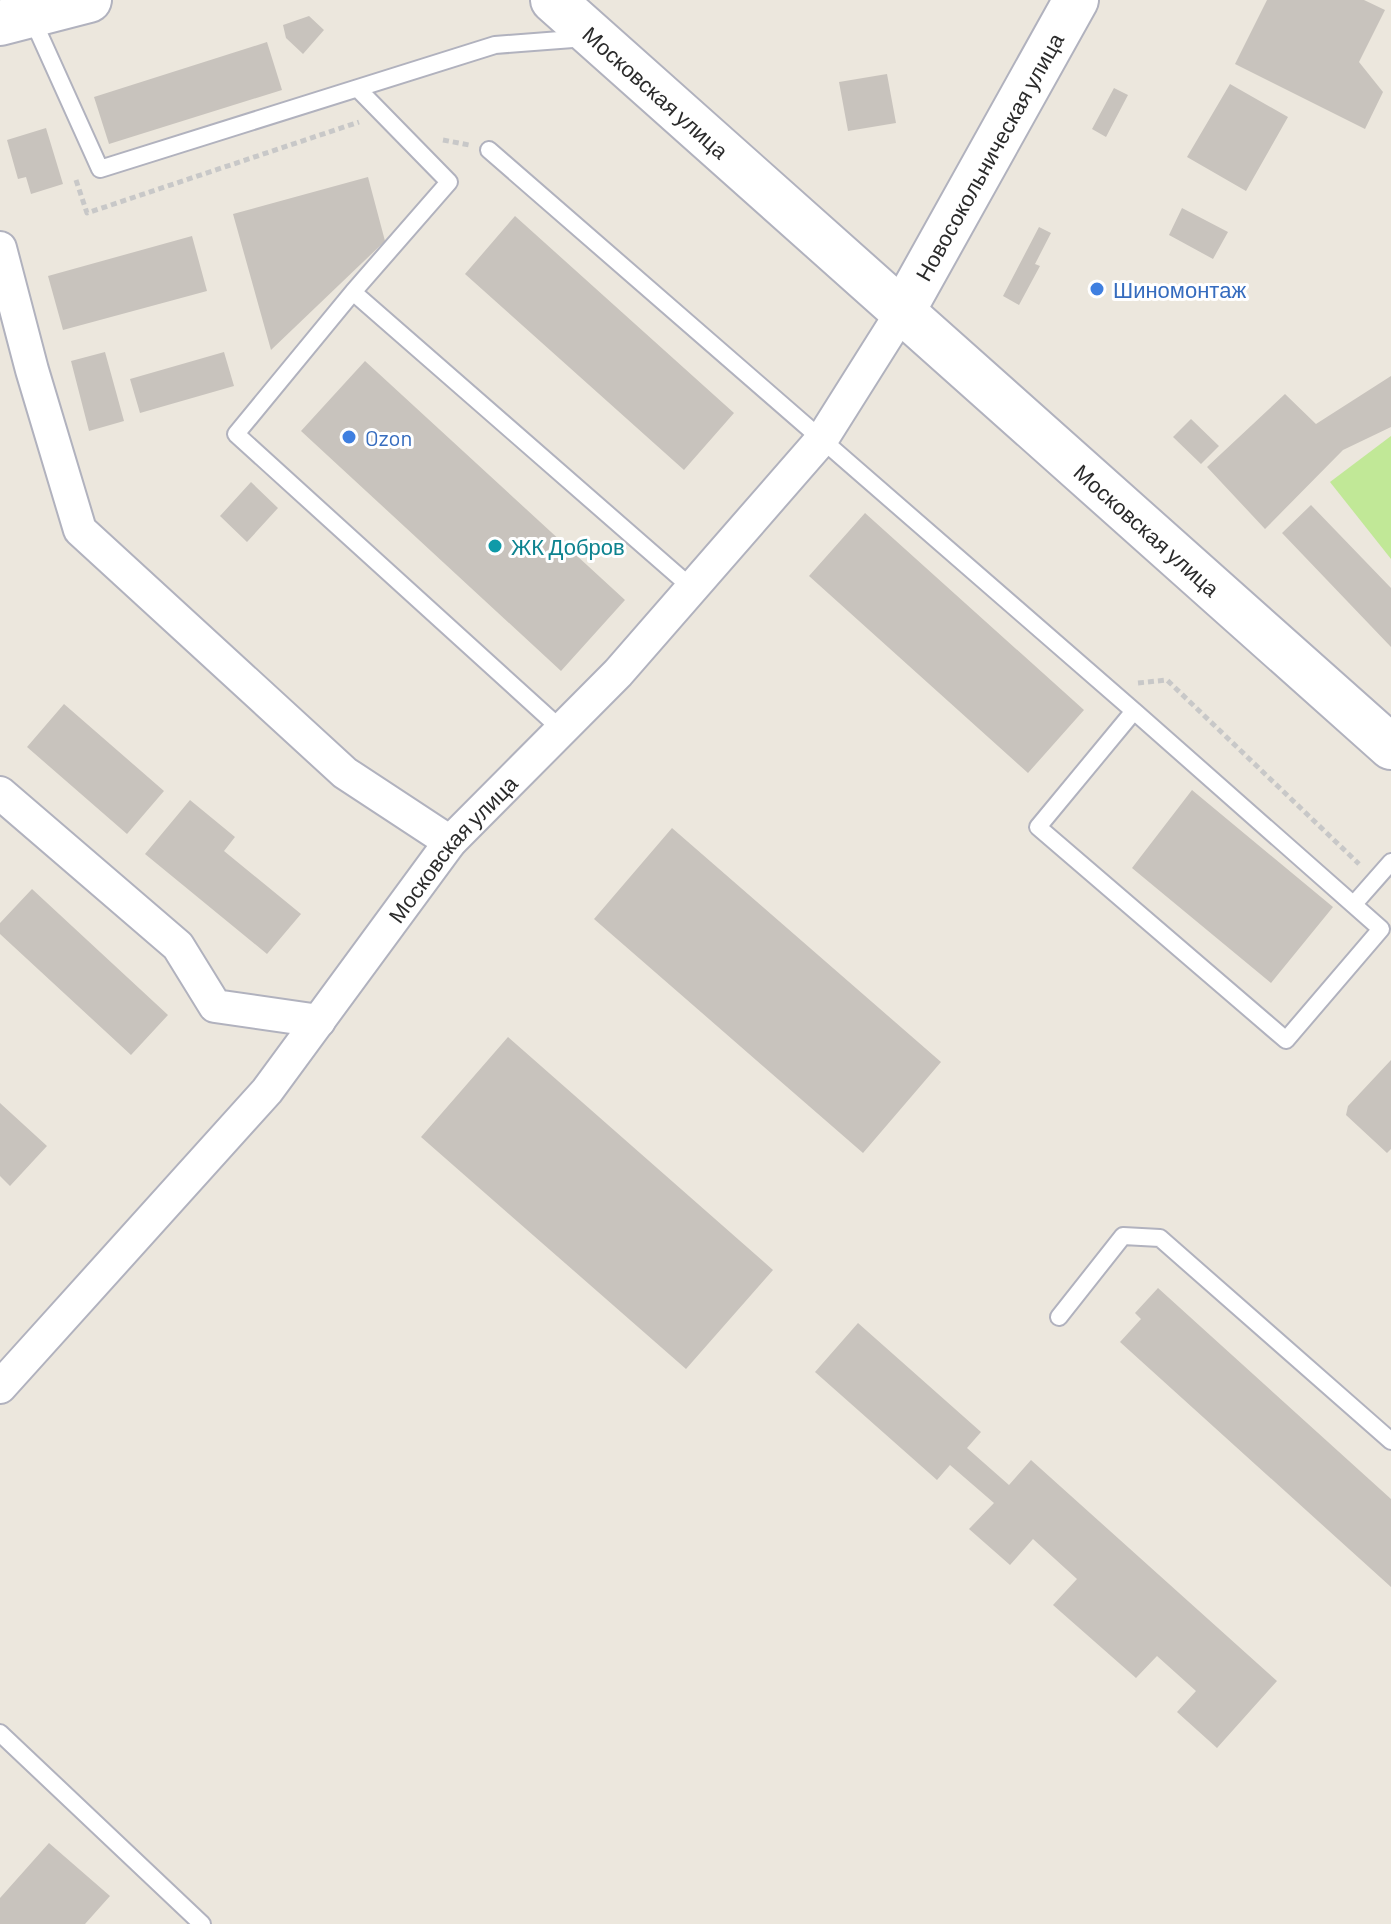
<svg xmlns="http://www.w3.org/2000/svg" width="1391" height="1924" font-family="Barlow,sans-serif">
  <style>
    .pitch { fill: #c1e897 }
    .building { fill: #c8c3bd }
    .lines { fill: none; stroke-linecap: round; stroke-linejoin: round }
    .service-casing { stroke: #b1b2be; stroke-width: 20 }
    .minor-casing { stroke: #b1b2be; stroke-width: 36 }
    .secondary-casing { stroke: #b1b2be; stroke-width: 48 }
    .path { stroke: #c8c8c8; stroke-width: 5; stroke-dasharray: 6 4; stroke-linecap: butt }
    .service { stroke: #fff; stroke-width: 16 }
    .minor { stroke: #fff; stroke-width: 32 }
    .secondary { stroke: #fff; stroke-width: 44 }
    .shop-dot { fill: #3f7fe0; stroke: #fff; stroke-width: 3 }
    .culture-dot { fill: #0f9aa8; stroke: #fff; stroke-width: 3 }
    .labels { text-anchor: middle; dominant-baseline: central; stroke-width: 6; stroke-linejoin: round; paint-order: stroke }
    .street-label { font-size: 22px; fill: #2b2b2b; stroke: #fff }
    .shop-label { font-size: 22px; fill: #366cbe; stroke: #fff; text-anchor: start }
    .culture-label { font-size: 22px; fill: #0d838f; stroke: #fff; text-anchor: start }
  </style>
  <rect width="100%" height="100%" fill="#ece7dd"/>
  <path class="pitch" d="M1391,436V559L1330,482Z"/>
  <path class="building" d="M1267,0H1364L1385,10L1359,62L1383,92L1365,129L1235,64Z
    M309,16L324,30L303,54L286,38L283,25Z
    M267,42L282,90L109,144L94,97Z
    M887,74L896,123L848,131L839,82Z
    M1230,84L1288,117L1246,191L1187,157Z
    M1114,88L1128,95L1106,137L1092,129Z
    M46,128L63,184L31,194L26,177L18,179L7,140Z
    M368,177L385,241L271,350L233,214Z
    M1182,208L1228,232L1213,259L1169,235Z
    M515,216L734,413L684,470L465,274Z
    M1039,227L1051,233L1035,264L1040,266L1019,305L1003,296Z
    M192,236L207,291L63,330L48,276Z
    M105,352L124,421L89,431L71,361Z
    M224,352L234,386L140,413L130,379Z
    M365,361L625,600L561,671L301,431Z
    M1391,376V427L1343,450L1265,529L1207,467L1285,394L1316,424Z
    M1191,419L1219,446L1201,464L1173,437Z
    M251,482L278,508L247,542L220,516Z
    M1311,505L1391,588V647L1282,533Z
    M865,513L1084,710L1028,773L809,576Z
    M64,704L164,791L127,834L27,747Z
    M1192,790L1333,907L1271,983L1132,868Z
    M190,800L235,837L224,851L301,914L267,954L145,854Z
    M672,828L941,1062L863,1153L594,919Z
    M32,889L168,1015L131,1055L0,934V923Z
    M508,1037L773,1270L686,1369L421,1137Z
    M1391,1060V1149L1387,1153L1346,1115L1348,1106Z
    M0,1103L47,1146L10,1186L0,1176Z
    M1158,1288L1391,1499V1587L1120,1342L1141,1319L1135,1313Z
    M858,1323L981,1432L967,1448L1009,1485L1031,1460L1277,1681L1217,1748L1177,1712L1196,1691L1157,1656L1136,1678L1053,1605L1077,1579L1033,1539L1010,1565L969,1529L994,1503L950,1465L937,1480L815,1372Z
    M49,1843L110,1896L85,1924H0V1898Z"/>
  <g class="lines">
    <g class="service-casing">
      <path id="service" d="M31,16L100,169L495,45L586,38
        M358,89L449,182L353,292L692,588
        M489,150L1134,711
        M353,292L236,434L562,730
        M1134,711L1381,929L1286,1040L1038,827Z
        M1354,904L1391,862
        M1059,1317L1123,1236L1160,1238L1391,1441
        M0,1733L202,1924"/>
    </g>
    <g class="minor-casing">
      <g id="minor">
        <path d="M0,248L32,370L80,530L345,773L450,842"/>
        <path d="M0,793L178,946L215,1006L319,1021"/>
        <path id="s1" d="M0,1387L267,1091L450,842L618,673L822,439L902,312"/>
      </g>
    </g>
    <g class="secondary-casing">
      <g id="secondary">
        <path id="s2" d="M553,0L1391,747"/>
        <path d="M0,23L89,0"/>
        <path id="s3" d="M902,312L1076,0"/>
      </g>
    </g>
    <path class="path" d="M443,140L469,145
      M76,180L87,213L359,122
      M1138,683L1167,680L1359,864"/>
    <use href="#service" class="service"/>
    <use href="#minor" class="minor"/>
    <use href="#secondary" class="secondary"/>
  </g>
  <g class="shop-dot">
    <circle cx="1097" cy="289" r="8"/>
    <circle cx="349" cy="437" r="8"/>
  </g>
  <circle class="culture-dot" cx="495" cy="546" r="8"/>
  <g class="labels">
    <g class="street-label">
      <text stroke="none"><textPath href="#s2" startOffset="138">Московская улица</textPath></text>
      <text stroke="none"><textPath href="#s3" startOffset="178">Новосокольническая улица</textPath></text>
      <text stroke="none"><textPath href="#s2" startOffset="796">Московская улица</textPath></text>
      <text stroke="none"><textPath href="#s1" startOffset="704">Московская улица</textPath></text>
    </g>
    <g class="shop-label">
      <text x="1113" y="289">Шиномонтаж</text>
      <text x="365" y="437">Ozon</text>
    </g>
    <g class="culture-label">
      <text x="511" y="546">ЖК Добров</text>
    </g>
  </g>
</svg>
